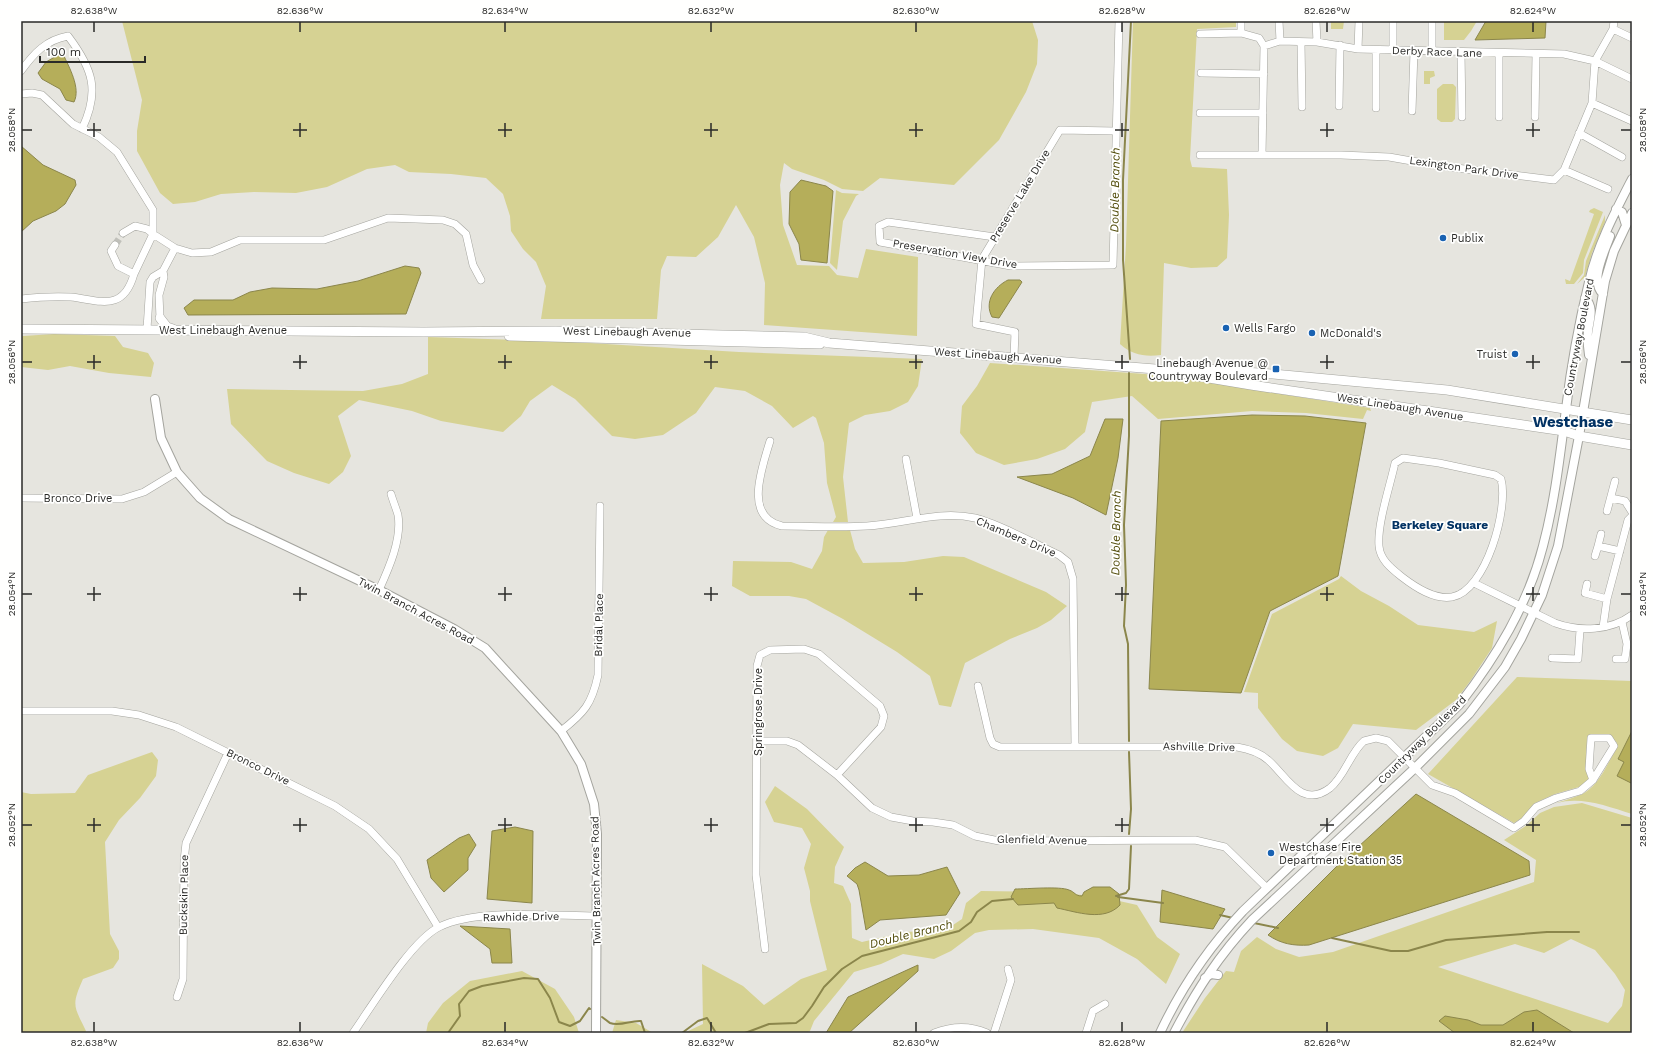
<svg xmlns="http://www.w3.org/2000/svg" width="1653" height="1054" font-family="'Work Sans',sans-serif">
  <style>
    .green { fill: #d6d293; fill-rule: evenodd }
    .water { fill: #b5ae5a; stroke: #8b864b }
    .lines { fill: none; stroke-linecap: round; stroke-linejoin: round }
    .stream { stroke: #8b864b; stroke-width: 2 }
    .minor-tunnel { stroke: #c0c0ba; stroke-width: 7; stroke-dasharray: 7 3.5; stroke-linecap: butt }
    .minor-casing { stroke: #a4a49e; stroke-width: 8 }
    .tertiary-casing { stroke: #a4a49e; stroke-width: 10 }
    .secondary-casing { stroke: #a4a49e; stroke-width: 10 }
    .minor { stroke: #fff; stroke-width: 7 }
    .tertiary { stroke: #fff; stroke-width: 8 }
    .secondary { stroke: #fff; stroke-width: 9 }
    .ticks { fill: none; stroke: #2a2a28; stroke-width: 1.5 }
    .poi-dot { fill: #1962b2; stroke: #fffffe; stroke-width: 1.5 }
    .labels { text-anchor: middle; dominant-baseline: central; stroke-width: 3.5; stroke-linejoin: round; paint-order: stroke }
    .street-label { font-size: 11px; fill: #2a2a28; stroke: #fffffe }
    .poi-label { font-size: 11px; fill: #2a2a28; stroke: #fffffe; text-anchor: start }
    .water-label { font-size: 12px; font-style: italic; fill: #524d0b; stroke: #fffffe }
    .neighbourhood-label { font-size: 12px; font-weight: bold; fill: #023263; stroke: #fffffe }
    .district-label { font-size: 15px; font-weight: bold; fill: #023263; stroke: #fffffe }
    .neatline { fill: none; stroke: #2a2a28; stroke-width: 1.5 }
    .ticks-label { font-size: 10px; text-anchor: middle; fill: #2a2a28 }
  </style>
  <rect width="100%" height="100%" fill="#e6e5df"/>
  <path class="green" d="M122,21H1032L1038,40L1037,64L1026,92L999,140L954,185L880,178L863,191L842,189L824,180L792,169L784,163L780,185L783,225L797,265L829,266L837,275L858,278L866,249L918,257L917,336L764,325L765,283L754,237L736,205L718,237L696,257L667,256L661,270L657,319H541L546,286L536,262L523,249L511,231L510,216L503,194L486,178L451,174L409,172L395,165L367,169L327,187L296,193L254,192L221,194L195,202L173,204L160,193L137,151V131L142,100Z
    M1133,21H1236V27L1197,29L1190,159L1192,167L1227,169L1229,215L1227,258L1217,267L1191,268L1164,263L1161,355C1145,357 1132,355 1120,344L1126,245Z
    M1331,21H1344L1343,29H1331Z
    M1444,21H1477L1471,31L1464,40H1444Z
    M1424,71H1434L1435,76L1430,78V84H1424Z
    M1443,84H1453L1456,87L1455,119L1452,122H1441L1437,119V89Z
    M836,190L842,193L859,194L856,196L843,221L837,270L830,263Z
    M1594,208L1603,212L1584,260L1583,273L1574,284H1566L1565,279L1570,281L1594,214L1589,212L1590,210Z
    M1605,215V222L1592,253L1585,277L1577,284L1584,275L1586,261Z
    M54,334L115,336L123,347L148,353L154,363L151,377L109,373L70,366L48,370L21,367V337L23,336Z
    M428,337L572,342L739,352L922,359L918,386L908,402L890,411L865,415L849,423L843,477L848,522H833L836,517L827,483L824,443L816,418L813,416L793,428L772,406L745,391L715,387L696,413L663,435L635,439L612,436L575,399L552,385L530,401L521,416L503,432L441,421L412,411L359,400L338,416L351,456L343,472L329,484L294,473L267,461L231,424L227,389L363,391L402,384L428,374Z
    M990,363L1145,374L1198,381L1370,408L1371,411L1367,410L1363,419L1306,413L1252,411L1158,419L1132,396L1092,402L1085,432L1065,449L1037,459L1004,465L976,453L960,433L962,406L977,386Z
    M828,530H850L855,549L863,563L904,562L943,556L964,557L1046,592L1067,606L1051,620L1037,628L1010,639L965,663L951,707L939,705L930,676L897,652L843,619L806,599L789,596H750L732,586L733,561L791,562L812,569L822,551L824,537Z
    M1341,576L1361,591L1389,606L1418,625L1474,632L1497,621L1492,648L1471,680L1456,700L1416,730L1353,724L1338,748L1323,756L1297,751L1282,739L1261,712L1258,708V693L1244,692L1272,614L1339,579Z
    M1517,677L1632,681V814C1600,804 1569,791 1537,812C1550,803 1566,801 1580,795C1598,788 1607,764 1617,748V743L1609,734H1591L1587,738L1586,768L1589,779L1579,787L1555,794L1535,803L1522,818L1514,823L1428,774Z
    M152,752L158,760L156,776L140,798L119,820L105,842L110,934L119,951V959L113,968L83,979C71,1006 74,1006 86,1031L85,1033H21V792L31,794L75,793L88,775Z
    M775,786L807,809L844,847L835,867L834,883L843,886L851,904L852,938L862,942L905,932L926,931L950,927L962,919L966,903L981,891L1058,892L1106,898L1137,905L1157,937L1180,954L1166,984L1137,959L1099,938L1033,929L989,930L975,933L951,951L934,959L903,954L881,964L854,972L814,1021L810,1031L806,1033H677L686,1032L703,1024L702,964L743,986L764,1005L801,979L827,970L810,901V891L804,868L811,844L802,828L774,822L765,802Z
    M1582,803L1632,818V1033H1182L1205,998L1226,971L1234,972L1241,951L1257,937L1276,949L1299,957L1333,952L1534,882L1536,860L1504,840L1527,825L1540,813L1554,807ZM1571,939L1595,950L1615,974L1625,990L1622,1006L1608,1023L1438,967L1515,944L1544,953Z
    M522,971L555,989L574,1017L579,1033H426L428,1023L443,1003L470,981Z
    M616,1020L636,1023L653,1033H612Z"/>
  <path class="water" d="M1486,21H1546L1545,38L1475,40Z
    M60,54H63C69,67 81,88 74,102L66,100L60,89L42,79L38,73L46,62Z
    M21,146L43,165L75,180L76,185L65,204L56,211L33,221L21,232Z
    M801,180L826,186L833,191L827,263L801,260L799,244L789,224L790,192Z
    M405,266L419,268L421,273L406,314L188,315L184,308L194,300H233L250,292L272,288L317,289L358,281Z
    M1008,280H1020L1022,282L999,318L992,317C984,302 994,287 1008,280Z
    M1252,415L1305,416L1366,423L1338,576L1270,611L1241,693L1149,689L1161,421Z
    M1105,419H1123L1118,458L1106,515L1073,498L1017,477L1052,474L1090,456Z
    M1632,731V780L1631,783L1617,776L1624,762L1618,759Z
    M1416,794L1529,861L1530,875L1309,945C1294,946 1281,944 1268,935L1335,868Z
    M515,827L533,831L532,903L487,899L492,831Z
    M469,834L476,845L468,858V870L444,892L431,878L427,860L459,838Z
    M865,862L888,876L919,875L947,867L960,893L946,915L880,920L866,930L859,890L857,884L847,876L855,868Z
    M1093,887H1110L1119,894L1120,905C1104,922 1077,912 1057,908L1054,903L1018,905L1011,897L1015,889C1027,889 1060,886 1069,890C1075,892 1075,896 1082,896L1084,892Z
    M1162,890L1225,909L1213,929L1160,922Z
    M460,926L510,929L512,963H492L490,949Z
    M918,965V971L849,1033H826L848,997Z
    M1537,1010L1574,1033H1455L1439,1021L1445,1016L1468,1020L1481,1025H1503L1524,1012Z"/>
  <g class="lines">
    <path class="stream" d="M1130,359L1123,260V180L1131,21
      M1129,373V436L1124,525L1126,585L1124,626L1128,644L1129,741
      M1129,834L1131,809L1129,752
      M1116,896L1126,893L1129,889L1131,846
      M1118,897L1163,903
      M1220,915L1233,918
      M1254,923L1278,928
      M1332,938L1391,951H1408L1446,940L1547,932H1579
      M602,1017C605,1019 608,1022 610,1023C620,1027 631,1020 641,1021L645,1033
      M448,1033L460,1016L459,1004L469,991L482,986L524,978L538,979L550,998L559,1022L570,1026L580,1021L589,1008L590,1009
      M682,1033L698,1021L707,1018L716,1033
      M745,1033L769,1024L796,1023L803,1018L812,1006L824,987L842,969L862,956L959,931L971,922L977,912L992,901L1013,899"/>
    <path class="minor-tunnel" d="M115,245L123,233"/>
    <g class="minor-casing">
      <path id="minor" d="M1241,21V33
        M1279,21L1280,41
        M1316,21L1317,42
        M1613,29L1632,38
        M1200,34L1241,33L1259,38L1264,46
        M1301,42L1302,107
        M1358,49L1359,21
        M1393,50V21
        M1432,51V21
        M1461,53L1462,117
        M1499,53V117
        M21,71C34,53 46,40 68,36C93,69 100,91 82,129
        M1201,73L1264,74
        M21,94L32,93L42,95L73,124L99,137L117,152L153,210V234L175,248L192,253L211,252L240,240H324L388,218L443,220L455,224L466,234L473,265L481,280
        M1592,103L1632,121
        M1339,106L1340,45
        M1376,108V50
        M1412,111L1414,51
        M1200,113H1263
        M1535,117L1536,54
        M1579,133L1622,157
        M1200,155H1341L1389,157L1440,166L1554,180L1564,170L1592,103L1595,61L1613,29L1614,21
        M1262,155L1264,46L1280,41L1317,42L1358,49L1564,54L1595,61L1632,79
        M1564,170L1608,189
        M123,233L135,226L147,229L153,234L134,274
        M995,237L888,222L879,226L880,242L1011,266L1113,265L1119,21
        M21,299C38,297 54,296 71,297C99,300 123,313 134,274L118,266L111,251L115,245
        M160,318L159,295L164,277L163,271L175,248
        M147,329L150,282L153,277L163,271
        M1014,357L1015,332L976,324L982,259L1060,130L1115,131
        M770,441C762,468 743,517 782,526C810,526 839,528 867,526C904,524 938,510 975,518C1000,524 1035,544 1059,555L1068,562L1073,579L1075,746
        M1403,458L1439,463L1495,475L1501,479C1509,508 1486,591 1452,597C1434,600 1415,587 1402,577C1392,569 1380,560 1379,546C1377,524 1390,486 1395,463Z
        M906,459L917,518
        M21,498L122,499L144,492L177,472
        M1611,498L1625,501L1632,512
        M1607,511L1615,481
        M1601,534L1598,546L1620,551
        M1595,556L1598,546
        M1474,583L1555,623C1580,632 1610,631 1632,615
        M1587,584L1585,593L1607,599
        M379,590C389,568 402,539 398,515C396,508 393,501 391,494
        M1603,627L1607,599L1628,520L1632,516
        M1552,658L1578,659L1580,630
        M1616,659H1625L1627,644L1622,622
        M978,686L990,738L993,744L1000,747H1237C1249,749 1259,752 1268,760C1286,775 1301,810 1330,788C1345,776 1350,753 1364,741L1376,738L1388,741L1432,785L1455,793L1514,828L1524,821L1536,807L1556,798L1580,791L1593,780L1614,746L1609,738H1591L1589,769L1593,780
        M21,711H112L139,715L176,727L335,806L369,829L397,859L438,927
        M561,731C584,713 592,704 598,675L600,506
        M758,741H787L798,745L837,775L872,808L891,817L913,821L933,822L953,825L975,836L999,841L1195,840L1225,847L1267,888
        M765,949L756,875L757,666L760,655L770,650L804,649L819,654L880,706L884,716L881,727L837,775
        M177,997L183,979L184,861L186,843L228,753
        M353,1033C372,1006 411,941 439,927C477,908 554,916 597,916
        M934,1033C952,1026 969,1025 987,1033
        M994,1033L1011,980L1008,969
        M1086,1033L1093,1011L1105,1004"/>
    </g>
    <g class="tertiary-casing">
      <path id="tertiary" d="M1616,209L1622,212L1626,225
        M1603,294C1589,281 1605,251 1610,236
        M1585,298C1595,308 1589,320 1588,332C1587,340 1588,348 1589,355
        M155,399L161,438L177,472L200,498L229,519L379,590L454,629L485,648L561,731L581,764L594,804L597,834L596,1033
        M1205,978L1211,974L1218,975
        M1160,1033C1181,988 1209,947 1243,911L1459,705C1496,657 1528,605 1543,546C1555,501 1560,455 1566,409C1571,367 1579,323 1589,282C1597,246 1615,212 1632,179
        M1174,1033C1196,991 1219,955 1252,920L1415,768L1469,714L1505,667L1521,639L1542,595L1558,546L1579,436L1605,281L1614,251L1632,213"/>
    </g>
    <g class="secondary-casing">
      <path id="secondary" d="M160,318L167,327L173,329
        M21,329L424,332L556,331L804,337L829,343L1168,370L1192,368L1273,374L1447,390L1632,420
        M509,336L820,344
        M1179,373L1251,385L1564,431L1579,436L1632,445"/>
    </g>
    <use href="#minor" class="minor"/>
    <use href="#tertiary" class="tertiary"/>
    <use href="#secondary" class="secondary"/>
  </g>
  <path class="ticks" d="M94,22V32M300,22V32M505,22V32M711,22V32M916,22V32M1122,22V32M1327,22V32M1533,22V32M94,123V137M300,123V137M505,123V137M711,123V137M916,123V137M1122,123V137M1327,123V137M1533,123V137M22,130H32M87,130H101M293,130H307M498,130H512M704,130H718M909,130H923M1115,130H1129M1320,130H1334M1526,130H1540M1621,130H1631M94,355V369M300,355V369M505,355V369M711,355V369M916,355V369M1122,355V369M1327,355V369M1533,355V369M22,362H32M87,362H101M293,362H307M498,362H512M704,362H718M909,362H923M1115,362H1129M1320,362H1334M1526,362H1540M1621,362H1631M94,587V601M300,587V601M505,587V601M711,587V601M916,587V601M1122,587V601M1327,587V601M1533,587V601M22,594H32M87,594H101M293,594H307M498,594H512M704,594H718M909,594H923M1115,594H1129M1320,594H1334M1526,594H1540M1621,594H1631M94,818V832M300,818V832M505,818V832M711,818V832M916,818V832M1122,818V832M1327,818V832M1533,818V832M22,825H32M87,825H101M293,825H307M498,825H512M704,825H718M909,825H923M1115,825H1129M1320,825H1334M1526,825H1540M1621,825H1631M94,1022V1032M300,1022V1032M505,1022V1032M711,1022V1032M916,1022V1032M1122,1022V1032M1327,1022V1032M1533,1022V1032"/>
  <g class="poi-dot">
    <circle cx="1443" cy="238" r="4"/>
    <circle cx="1226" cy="328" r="4"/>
    <circle cx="1312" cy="333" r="4"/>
    <circle cx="1515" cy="354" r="4"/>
    <rect x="1272" y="365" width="8" height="8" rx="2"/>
    <circle cx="1271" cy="853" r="4"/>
  </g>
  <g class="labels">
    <g class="street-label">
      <text transform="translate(1437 52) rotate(2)">Derby Race Lane</text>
      <text transform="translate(1464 168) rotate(8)">Lexington Park Drive</text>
      <text transform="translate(1020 196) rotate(-59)">Preserve Lake Drive</text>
      <text transform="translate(955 254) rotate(10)">Preservation View Drive</text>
      <text x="223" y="330">West Linebaugh Avenue</text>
      <text transform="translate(627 332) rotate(1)">West Linebaugh Avenue</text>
      <text transform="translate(1579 337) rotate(-79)">Countryway Boulevard</text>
      <text transform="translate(998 356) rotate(4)">West Linebaugh Avenue</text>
      <text transform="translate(1400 407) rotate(9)">West Linebaugh Avenue</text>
      <text x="78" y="498">Bronco Drive</text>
      <text transform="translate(1016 537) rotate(23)">Chambers Drive</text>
      <text transform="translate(416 611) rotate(28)">Twin Branch Acres Road</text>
      <text transform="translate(599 625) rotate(-89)">Bridal Place</text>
      <text transform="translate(758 712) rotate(-90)">Springrose Drive</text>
      <text transform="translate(1422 740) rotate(-45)">Countryway Boulevard</text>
      <text transform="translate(1199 747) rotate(1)">Ashville Drive</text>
      <text transform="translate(258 767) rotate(26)">Bronco Drive</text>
      <text transform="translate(1042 840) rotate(1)">Glenfield Avenue</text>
      <text transform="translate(596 881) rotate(-91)">Twin Branch Acres Road</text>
      <text transform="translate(184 895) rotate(-89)">Buckskin Place</text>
      <text transform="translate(521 917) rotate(-1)">Rawhide Drive</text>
    </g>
    <g class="poi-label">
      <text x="1451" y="238">Publix</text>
      <text x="1234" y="328">Wells Fargo</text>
      <text x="1320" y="333">McDonald's</text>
      <text x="1507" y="354" text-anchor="end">Truist</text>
      <text x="1268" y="363" text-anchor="end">Linebaugh Avenue @<tspan x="1268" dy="13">Countryway Boulevard</tspan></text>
      <text x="1279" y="847">Westchase Fire<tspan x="1279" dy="13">Department Station 35</tspan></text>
    </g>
    <g class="water-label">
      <text transform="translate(1115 190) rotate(-89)">Double Branch</text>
      <text transform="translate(1116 533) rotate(-89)">Double Branch</text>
      <text transform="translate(911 934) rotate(-14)">Double Branch</text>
    </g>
    <g class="neighbourhood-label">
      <text x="1440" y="525">Berkeley Square</text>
    </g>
    <g class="district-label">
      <text x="1573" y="422">Westchase</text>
    </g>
  </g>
  <rect width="1653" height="1054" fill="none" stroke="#fffffe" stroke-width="44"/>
  <path d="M40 56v6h105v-6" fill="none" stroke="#2a2a28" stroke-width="2"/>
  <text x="46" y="56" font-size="12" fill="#2a2a28" stroke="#fffffe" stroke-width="3" paint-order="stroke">100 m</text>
  <rect x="22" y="22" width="1609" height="1010" class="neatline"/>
  <g class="ticks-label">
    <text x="94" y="14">82.638°W</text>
    <text x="300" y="14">82.636°W</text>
    <text x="505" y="14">82.634°W</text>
    <text x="711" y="14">82.632°W</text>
    <text x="916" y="14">82.630°W</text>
    <text x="1122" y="14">82.628°W</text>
    <text x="1327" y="14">82.626°W</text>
    <text x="1533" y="14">82.624°W</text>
    <text transform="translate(11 130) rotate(-90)" y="4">28.058°N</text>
    <text transform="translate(1642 130) rotate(-90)" y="4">28.058°N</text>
    <text transform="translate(11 362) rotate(-90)" y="4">28.056°N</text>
    <text transform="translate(1642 362) rotate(-90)" y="4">28.056°N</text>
    <text transform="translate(11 594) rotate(-90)" y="4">28.054°N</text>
    <text transform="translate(1642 594) rotate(-90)" y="4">28.054°N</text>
    <text transform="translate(11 825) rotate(-90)" y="4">28.052°N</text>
    <text transform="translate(1642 825) rotate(-90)" y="4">28.052°N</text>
    <text x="94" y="1046">82.638°W</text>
    <text x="300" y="1046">82.636°W</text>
    <text x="505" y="1046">82.634°W</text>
    <text x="711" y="1046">82.632°W</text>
    <text x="916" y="1046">82.630°W</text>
    <text x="1122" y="1046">82.628°W</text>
    <text x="1327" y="1046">82.626°W</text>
    <text x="1533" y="1046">82.624°W</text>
  </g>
</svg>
